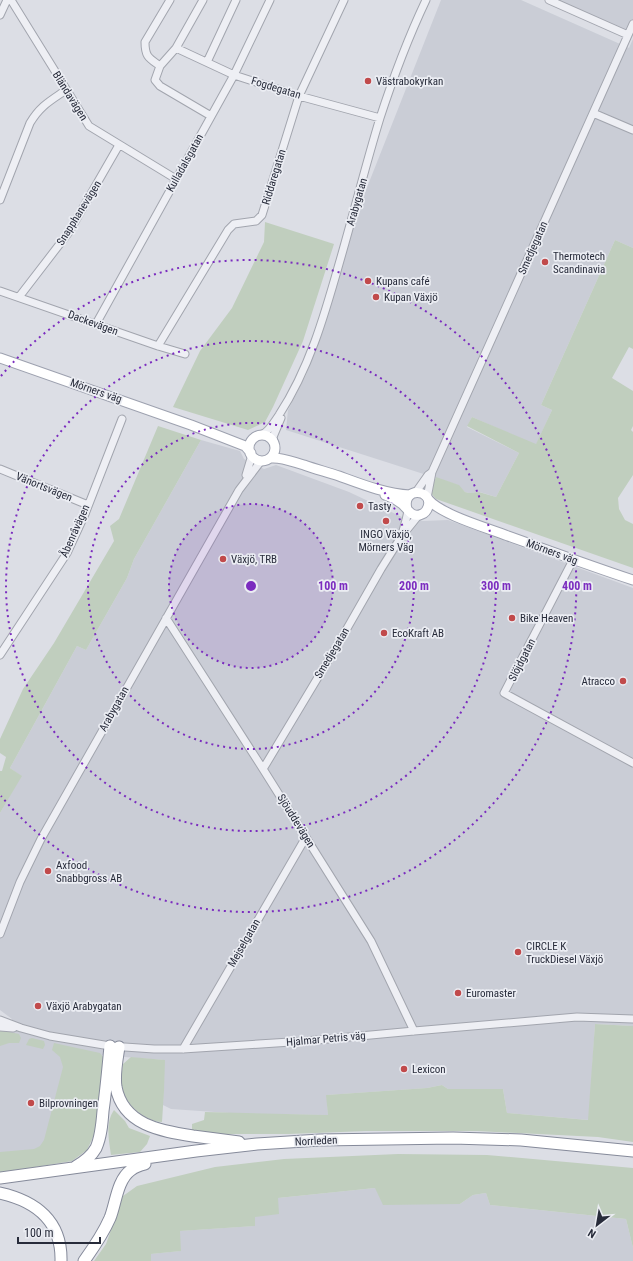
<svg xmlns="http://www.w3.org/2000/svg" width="633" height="1261" font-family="'Roboto Condensed',sans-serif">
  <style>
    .built { fill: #cacdd6 }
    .green { fill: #c0cebe }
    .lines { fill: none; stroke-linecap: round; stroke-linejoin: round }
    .minor-casing { stroke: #a2a5ae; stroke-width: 9 }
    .major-casing { stroke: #9da1af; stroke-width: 11 }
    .highway-casing { stroke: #858a9a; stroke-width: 13 }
    .minor { stroke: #eeeff4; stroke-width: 7 }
    .major { stroke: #fff; stroke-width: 9 }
    .highway { stroke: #fff; stroke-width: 11 }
    .ring { fill: none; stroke: #7b2cbf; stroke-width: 2; stroke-dasharray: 2 4 }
    .poi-dot { fill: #c14a4b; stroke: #ebedf3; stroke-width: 1.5 }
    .labels { text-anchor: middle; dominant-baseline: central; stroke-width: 3.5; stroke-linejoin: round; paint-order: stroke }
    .poi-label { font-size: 11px; fill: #272b3a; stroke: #ebedf3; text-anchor: start }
    .street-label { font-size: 11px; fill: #272b3a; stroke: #ebedf3 }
    .centre { fill: #7b2cbf; stroke: #ebedf3; stroke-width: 2 }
    .ring-label { font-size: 12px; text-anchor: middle; font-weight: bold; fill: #7b2cbf; stroke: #ebedf3; stroke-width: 3.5; stroke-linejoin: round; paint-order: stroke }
  </style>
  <rect width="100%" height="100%" fill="#dcdee5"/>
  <path class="built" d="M441,0H521L629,48L633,39V248L615,240L541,405L552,410L536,445L472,417L467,427L519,453L496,497L480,492L469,493L465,492L458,485L286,430L288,410L306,375L326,321L353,223Z
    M549,0H633V24L628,35Z
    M201,440L240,451L244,459L264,469L276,465L349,492L402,517L423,521L448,520L633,588V1026L595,1024L589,1120L507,1113L503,1089H448L442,1085L427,1088L327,1095L328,1115L244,1114L171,1109L163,1105L164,1060L98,1055L71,1150L0,1157V1044L4,1042L12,1019L0,1010V813L21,776L10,768L77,646L86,650L127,578L134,559Z
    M375,1188L460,1204L473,1195L486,1193L490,1205L626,1219L633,1248V1261H151L150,1254L180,1251L179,1231L254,1226L255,1217L278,1198Z"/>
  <path class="green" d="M265,222L334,244L303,341L273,407L265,422L248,430L173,407L200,351L232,308L264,242Z
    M615,240L633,248V349L629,347L612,378L633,391V426L631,430L633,432V475L618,498L619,509L625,520L633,524V568L436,499L430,492L436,477L459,485L465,492L469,493L479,492L496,497L519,453L467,426L472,417L536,444L552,410L541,405Z
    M158,426L201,440L134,559L127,578L86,650L77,646L10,768L22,776L0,813V771H2L6,757L0,753V739L23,689L54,643L114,541L110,526L119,519Z
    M595,1024L633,1026V1142L598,1137L477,1131H366L289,1134H212L192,1131V1124L204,1120L205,1112L328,1115L326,1095L427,1088L442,1085L448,1089H503L507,1113L588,1120Z
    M0,1030L19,1034L21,1038L19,1043H9L0,1046Z
    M32,1038L44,1041L45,1045L43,1049L26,1045L29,1039Z
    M54,1043L100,1053L104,1058L96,1131L87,1150L72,1161L42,1166L0,1172V1152L34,1149L40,1146L44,1140L63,1067L60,1057L52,1050Z
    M131,1057L165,1060L164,1091L162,1122C144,1121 124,1104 122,1086C121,1079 122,1071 123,1064Z
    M114,1110L125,1121L129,1128L150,1136L147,1144L140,1152L111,1155C109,1141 105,1123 114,1110Z
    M398,1154L487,1155L633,1168V1248L626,1219L490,1205L486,1193L473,1195L460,1204L383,1205L375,1188L278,1198L279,1214L255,1217V1226L180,1231L181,1251L151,1254V1261H94L106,1244L123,1196L137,1186L215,1167L284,1159Z"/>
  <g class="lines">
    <g class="minor-casing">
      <path id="minor" d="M11,0L89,126L176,179
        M203,0L176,48L160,66L155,80L160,86L211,116
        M549,0L628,35
        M0,15L7,0
        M176,48L234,75L299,96L380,118
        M207,62L236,0
        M160,66C149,58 145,57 145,42L170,0
        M593,113L633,130
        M0,200L30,123C40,106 50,101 66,90
        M0,291L158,346L185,354
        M19,297L69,232L119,145
        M96,324L234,75L270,0
        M158,346L228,230L234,224L256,221L262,215L299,96L344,0
        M261,435C269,432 274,422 279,415C309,369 324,317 339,264C353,216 365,167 380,118C393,78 408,38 426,0
        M274,442L273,437L281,418
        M0,469L88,505
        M246,475L252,455
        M416,492L428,475L432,472
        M427,498L432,472L633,24
        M403,531L406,520L408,511
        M573,560L504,693L633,763
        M166,618L263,769L371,941L414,1031
        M0,655L67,553L85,514L122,419
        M263,769L341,639L381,569L401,537L418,516
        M0,934L20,882L41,839L239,490L261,461
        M0,1020L21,1028L50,1036L110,1046L154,1049H183L306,1041L414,1031L577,1017L633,1019
        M0,1027L13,1028
        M183,1049L306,837"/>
    </g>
    <g class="major-casing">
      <path id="major" d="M0,358L191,425L245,446L251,453
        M249 448a13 13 0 1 1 26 0a13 13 0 1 1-26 0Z
        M271,458C282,457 293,462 304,465C315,469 327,472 339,476C361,484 386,494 410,495
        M385,495C391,497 397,500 402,504C408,509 412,519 422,514C425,513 427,510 428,507C434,489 401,486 407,509
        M428,499C441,515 488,528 508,536C550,551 591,566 633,580"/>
    </g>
    <g class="highway-casing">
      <path id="highway" d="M119,1047C117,1060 114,1074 116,1087C123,1125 161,1131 193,1136C208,1138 224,1140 239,1142
        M75,1167C84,1162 91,1157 96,1148C101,1137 102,1124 103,1111C106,1090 108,1068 110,1046
        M0,1178L196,1151L257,1144L320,1140L453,1138L521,1140L633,1151
        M0,1193C36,1201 62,1221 61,1261
        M84,1261C94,1247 103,1234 110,1218C116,1203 117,1180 131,1170C135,1167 141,1165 145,1164"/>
    </g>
    <use href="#minor" class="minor"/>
    <use href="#major" class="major"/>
    <use href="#highway" class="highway"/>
  </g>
  <circle cx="251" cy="586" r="82" fill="#7b2cbf" fill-opacity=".12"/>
  <g class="ring">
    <circle cx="251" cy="586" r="82"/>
    <circle cx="251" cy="586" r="163"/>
    <circle cx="251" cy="586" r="245"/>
    <path d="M1 376A326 326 0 1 1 1 796"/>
  </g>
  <g class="poi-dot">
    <circle cx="368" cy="81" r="4"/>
    <circle cx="545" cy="262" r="4"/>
    <circle cx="368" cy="281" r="4"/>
    <circle cx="376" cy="297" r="4"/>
    <circle cx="360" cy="506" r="4"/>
    <circle cx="386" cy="521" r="4"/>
    <circle cx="223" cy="559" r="4"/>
    <circle cx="512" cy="618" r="4"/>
    <circle cx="384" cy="633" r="4"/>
    <circle cx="623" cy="681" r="4"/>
    <circle cx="48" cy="871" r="4"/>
    <circle cx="518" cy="952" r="4"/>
    <circle cx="458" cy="993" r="4"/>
    <circle cx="38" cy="1006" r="4"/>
    <circle cx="404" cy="1069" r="4"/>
    <circle cx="31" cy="1103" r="4"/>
  </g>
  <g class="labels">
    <g class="poi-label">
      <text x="376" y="81">Västrabokyrkan</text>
      <text x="553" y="256">Thermotech<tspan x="553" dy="13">Scandinavia</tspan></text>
      <text x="376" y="281">Kupans café</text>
      <text x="384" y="297">Kupan Växjö</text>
      <text x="368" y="506">Tasty</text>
      <text x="386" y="534" text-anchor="middle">INGO Växjö,<tspan x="386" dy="13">Mörners Väg</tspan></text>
      <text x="231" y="559">Växjö, TRB</text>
      <text x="520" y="618">Bike Heaven</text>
      <text x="392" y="633">EcoKraft AB</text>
      <text x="615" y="681" text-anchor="end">Atracco</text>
      <text x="56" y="865">Axfood<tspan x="56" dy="13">Snabbgross AB</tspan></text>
      <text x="526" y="946">CIRCLE K<tspan x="526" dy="13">TruckDiesel Växjö</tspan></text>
      <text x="466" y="993">Euromaster</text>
      <text x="46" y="1006">Växjö Arabygatan</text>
      <text x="412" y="1069">Lexicon</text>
      <text x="39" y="1103">Bilprovningen</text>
    </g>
    <g class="street-label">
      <text transform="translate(276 88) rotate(17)">Fogdegatan</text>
      <text transform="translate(70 96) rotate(58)">Bländavägen</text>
      <text transform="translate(185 163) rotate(-61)">Kulladalsgatan</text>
      <text transform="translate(274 177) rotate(-73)">Riddaregatan</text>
      <text transform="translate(357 202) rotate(-74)">Arabygatan</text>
      <text transform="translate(79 213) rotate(-58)">Snapphanevägen</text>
      <text transform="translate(533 248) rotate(-66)">Smedjegatan</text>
      <text transform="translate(93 323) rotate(20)">Dackevägen</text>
      <text transform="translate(96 391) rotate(19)">Mörners väg</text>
      <text transform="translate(44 487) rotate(22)">Vänortsvägen</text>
      <text transform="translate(75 531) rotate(-66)">Åbenråvägen</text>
      <text transform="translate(552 552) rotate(20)">Mörners väg</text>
      <text transform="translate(332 653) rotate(-59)">Smedjegatan</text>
      <text transform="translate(522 660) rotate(-63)">Slöjdgatan</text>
      <text transform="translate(114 709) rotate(-61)">Arabygatan</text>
      <text transform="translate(296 821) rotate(58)">Sjöuddevägen</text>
      <text transform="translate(244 943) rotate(-60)">Mejselgatan</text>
      <text transform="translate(326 1039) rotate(-5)">Hjalmar Petris väg</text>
      <text transform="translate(316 1141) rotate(-3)">Norrleden</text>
    </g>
  </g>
  <circle cx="251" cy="586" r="6" class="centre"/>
  <g class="ring-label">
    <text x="333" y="590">100 m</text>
    <text x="414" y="590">200 m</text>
    <text x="496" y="590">300 m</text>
    <text x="577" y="590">400 m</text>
  </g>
  <g transform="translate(597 1225) rotate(211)" stroke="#ebedf3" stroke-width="3" paint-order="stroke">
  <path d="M0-3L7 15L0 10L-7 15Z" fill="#272b3a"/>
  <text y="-6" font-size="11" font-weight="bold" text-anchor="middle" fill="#272b3a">N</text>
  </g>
  <path d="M18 1237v6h82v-6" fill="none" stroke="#272b3a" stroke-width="2"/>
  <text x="24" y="1237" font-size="12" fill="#272b3a" stroke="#ebedf3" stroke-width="3" paint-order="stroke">100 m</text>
</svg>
